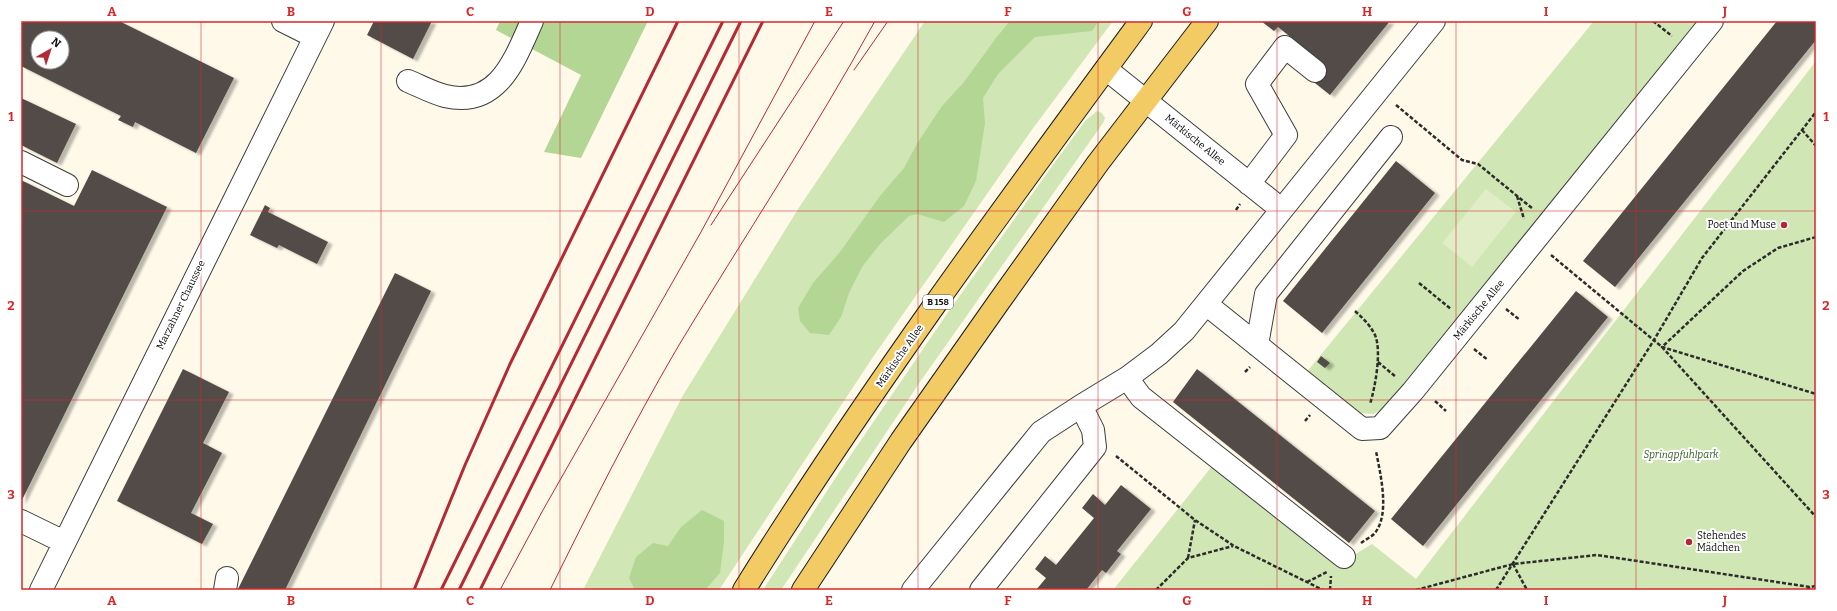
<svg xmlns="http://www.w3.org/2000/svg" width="1837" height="611" font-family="Bitter,serif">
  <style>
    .green { fill: #d0e6b5 }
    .forest { fill: #b4d695 }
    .pitch { fill: #e1edc6 }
    .building { fill: #524b47; fill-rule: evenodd; filter: url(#shadow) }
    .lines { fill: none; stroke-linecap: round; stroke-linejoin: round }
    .minor-casing { stroke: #3d3d3d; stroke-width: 24 }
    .major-casing { stroke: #1b1b1b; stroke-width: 24 }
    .path { stroke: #2c2c2c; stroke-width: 2.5; stroke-dasharray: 4 2; stroke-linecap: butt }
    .minor { stroke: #fff; stroke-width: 22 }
    .major { stroke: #f2cb64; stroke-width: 22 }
    .tram { stroke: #b32a35; stroke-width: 1 }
    .rail { stroke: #b32a35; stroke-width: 3 }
    .grid { fill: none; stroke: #d62828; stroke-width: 1; stroke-opacity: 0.55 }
    .poi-dot { fill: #b32a35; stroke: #fff; stroke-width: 1.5 }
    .labels { text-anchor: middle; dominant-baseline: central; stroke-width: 4; stroke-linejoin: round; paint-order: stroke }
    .shield { fill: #fff; stroke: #545454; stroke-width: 1 }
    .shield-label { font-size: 9px; font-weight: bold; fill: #0a0a0a }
    .street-label { font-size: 10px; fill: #0a0a0a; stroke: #fff }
    .poi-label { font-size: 10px; fill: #0a0a0a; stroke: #fff; text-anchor: end }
    .park-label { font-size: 10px; font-style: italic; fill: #2e5e1f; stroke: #fff }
    .neatline { fill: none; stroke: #d62828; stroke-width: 1.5 }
    .grid-label { font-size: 13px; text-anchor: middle; font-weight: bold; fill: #d62828 }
  </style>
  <defs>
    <filter id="shadow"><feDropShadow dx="4.5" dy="2.5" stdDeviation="1" flood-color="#0004"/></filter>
  </defs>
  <rect width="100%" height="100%" fill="#fef9e9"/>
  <path class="green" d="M925,21H1113L1031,131L873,357L719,590H583L682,397L800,206Z
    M1594,21H1699L1384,409L1373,414L1359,413L1306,373Z
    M1816,61V590H1113L1213,465L1336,566L1372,544L1416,579Z
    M1097,111L1102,113L1105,118L1103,123L922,379L781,590H763L840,471L951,308L1055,162L1086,120Z"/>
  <path class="forest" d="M500,21H648L581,158L544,152L581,75L496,30Z
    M1010,21H1099L1092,31L1035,37L998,74L983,98L985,123L976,181L964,206L944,222L917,214L909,216L880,244L862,267L849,293L841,317L829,335L810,333L800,321L798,308L813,283L840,252L880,196L904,168L918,142L942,106L964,82L996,38Z
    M702,510L724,521V542L720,573L705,590H635L629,578L636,557L653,543L668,546L681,527Z"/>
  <path class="pitch" d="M1486,189L1516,212L1472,267L1442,243Z"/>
  <path class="building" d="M21,21H119L234,78L196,153L135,122L133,127L118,120L121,116L21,66ZM38,38H62V62H38Z
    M374,21H432L413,59L367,35Z
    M1261,21H1390L1330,95L1310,79L1323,63L1278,27L1274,31Z
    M1777,21H1816V40L1615,287L1583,261Z
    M21,98L76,124L57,163L21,145Z
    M1396,161L1435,193L1322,333L1283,301Z
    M92,170L167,207L21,502V180L74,206Z
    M265,205L270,208L268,212L328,242L317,264L279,245L277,248L250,235Z
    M395,273L431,291L285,590L238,589Z
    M1576,291L1608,317L1423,546L1391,519Z
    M1321,356L1330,363L1325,368L1317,362Z
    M183,369L229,392L203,443L222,453L191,513L213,524L202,544L117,501Z
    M1197,369L1375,511L1349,543L1173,402Z
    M1121,485L1151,509L1117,551L1121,554L1106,573L1102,570L1086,590H1036L1046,578L1035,569L1045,556L1056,565L1094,518L1082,508L1093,494L1105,505Z"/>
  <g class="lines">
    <g class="minor-casing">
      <path id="minor" d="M283,21L315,37
        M1106,69L1281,209
        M408,81C420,86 433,93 445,96C498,109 515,59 532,21
        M21,162L67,185
        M1249,184L1286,135L1257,84L1285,47L1315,71
        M1206,304L1362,429L1380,428L1413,391L1712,21
        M1257,345L1266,294L1391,137
        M1127,378L1141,397L1344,557
        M21,521L64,542
        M41,590L323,21
        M225,590L227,578
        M913,590L1041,432L1081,406L1127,378L1159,354L1184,331L1434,21
        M981,590L1095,447L1093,430L1081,406"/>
    </g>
    <g class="major-casing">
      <path id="major" d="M744,590C866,394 1004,207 1141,21
        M803,590L901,441L998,303L1098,163L1207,21"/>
    </g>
    <path class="path" d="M1653,21L1672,36
      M1396,105L1462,160L1478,164L1533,209
      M1802,130L1816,146
      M1517,196L1524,219
      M1236,210L1240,204
      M1816,237L1778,248L1743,271L1662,347L1816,394
      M1551,255L1662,347L1816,517
      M1419,283L1451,309
      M1506,309L1520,320
      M1355,311C1363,318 1370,325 1375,335C1382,351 1375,388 1370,404
      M1474,349L1488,360
      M1378,362L1396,377
      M1245,372L1250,367
      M1435,401L1446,411
      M1305,421L1310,415
      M1116,456L1195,520L1234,546L1323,590
      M1361,543C1365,540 1371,537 1374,534C1391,515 1380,473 1376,451
      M1188,558L1195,520
      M1513,564L1527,590
      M1307,582L1327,572
      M1156,590L1188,558L1233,546
      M1330,590L1331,576
      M1416,590L1513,564L1597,555L1810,587
      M1496,590L1654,340L1702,258L1816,112
      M1807,590L1810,587L1816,586"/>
    <use href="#minor" class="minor"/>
    <use href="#major" class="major"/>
    <path class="tram" d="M854,70L888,21
      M711,225L844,21
      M500,590L543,510L701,232L815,21
      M550,590C591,507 632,425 679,345C744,237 814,132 875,21"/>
    <path class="rail" d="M414,590L465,465L510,364L678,21
      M441,590L723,21
      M459,590L741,21
      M480,590L763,21"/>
  </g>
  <path class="grid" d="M201,21V590M381,21V590M560,21V590M739,21V590M918,21V590M1098,21V590M1277,21V590M1456,21V590M1636,21V590M21,211H1816M21,400H1816"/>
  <g class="poi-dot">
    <circle cx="1784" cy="225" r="4"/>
    <circle cx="1689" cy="542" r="4"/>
  </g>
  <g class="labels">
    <rect class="shield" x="923" y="295" width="30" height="14" rx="3"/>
    <g class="shield-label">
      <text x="938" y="302">B 158</text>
    </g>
    <g class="street-label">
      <text transform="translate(1195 140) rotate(39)">Märkische Allee</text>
      <text transform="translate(181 305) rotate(-64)">Marzahner Chaussee</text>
      <text transform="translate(1479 310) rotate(-51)">Märkische Allee</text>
      <text transform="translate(900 356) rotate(-55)">Märkische Allee</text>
    </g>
    <g class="poi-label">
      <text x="1776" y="225">Poet und Muse</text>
      <text x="1697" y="536" text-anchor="start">Stehendes<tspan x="1697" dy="12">Mädchen</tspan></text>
    </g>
    <g class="park-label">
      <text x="1681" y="455">Springpfuhlpark</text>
    </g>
  </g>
  <rect width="1837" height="611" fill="none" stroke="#ffffff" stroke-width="44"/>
  <g transform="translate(50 50) rotate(39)"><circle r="19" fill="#ffffff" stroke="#9d9d9d"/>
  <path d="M0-3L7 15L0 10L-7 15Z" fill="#b32a35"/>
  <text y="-6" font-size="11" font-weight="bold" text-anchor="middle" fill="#0a0a0a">N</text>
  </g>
  <rect x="22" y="22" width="1793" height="567" class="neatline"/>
  <g class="grid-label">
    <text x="112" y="16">A</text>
    <text x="291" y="16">B</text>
    <text x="470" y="16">C</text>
    <text x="650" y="16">D</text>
    <text x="829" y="16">E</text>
    <text x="1008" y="16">F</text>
    <text x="1187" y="16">G</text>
    <text x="1367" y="16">H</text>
    <text x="1546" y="16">I</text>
    <text x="1725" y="16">J</text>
    <text x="11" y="121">1</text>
    <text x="1826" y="121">1</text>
    <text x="11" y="310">2</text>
    <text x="1826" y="310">2</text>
    <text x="11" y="499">3</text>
    <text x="1826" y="499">3</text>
    <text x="112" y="605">A</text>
    <text x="291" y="605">B</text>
    <text x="470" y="605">C</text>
    <text x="650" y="605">D</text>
    <text x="829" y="605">E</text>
    <text x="1008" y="605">F</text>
    <text x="1187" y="605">G</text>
    <text x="1367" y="605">H</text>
    <text x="1546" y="605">I</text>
    <text x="1725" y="605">J</text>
  </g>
</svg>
